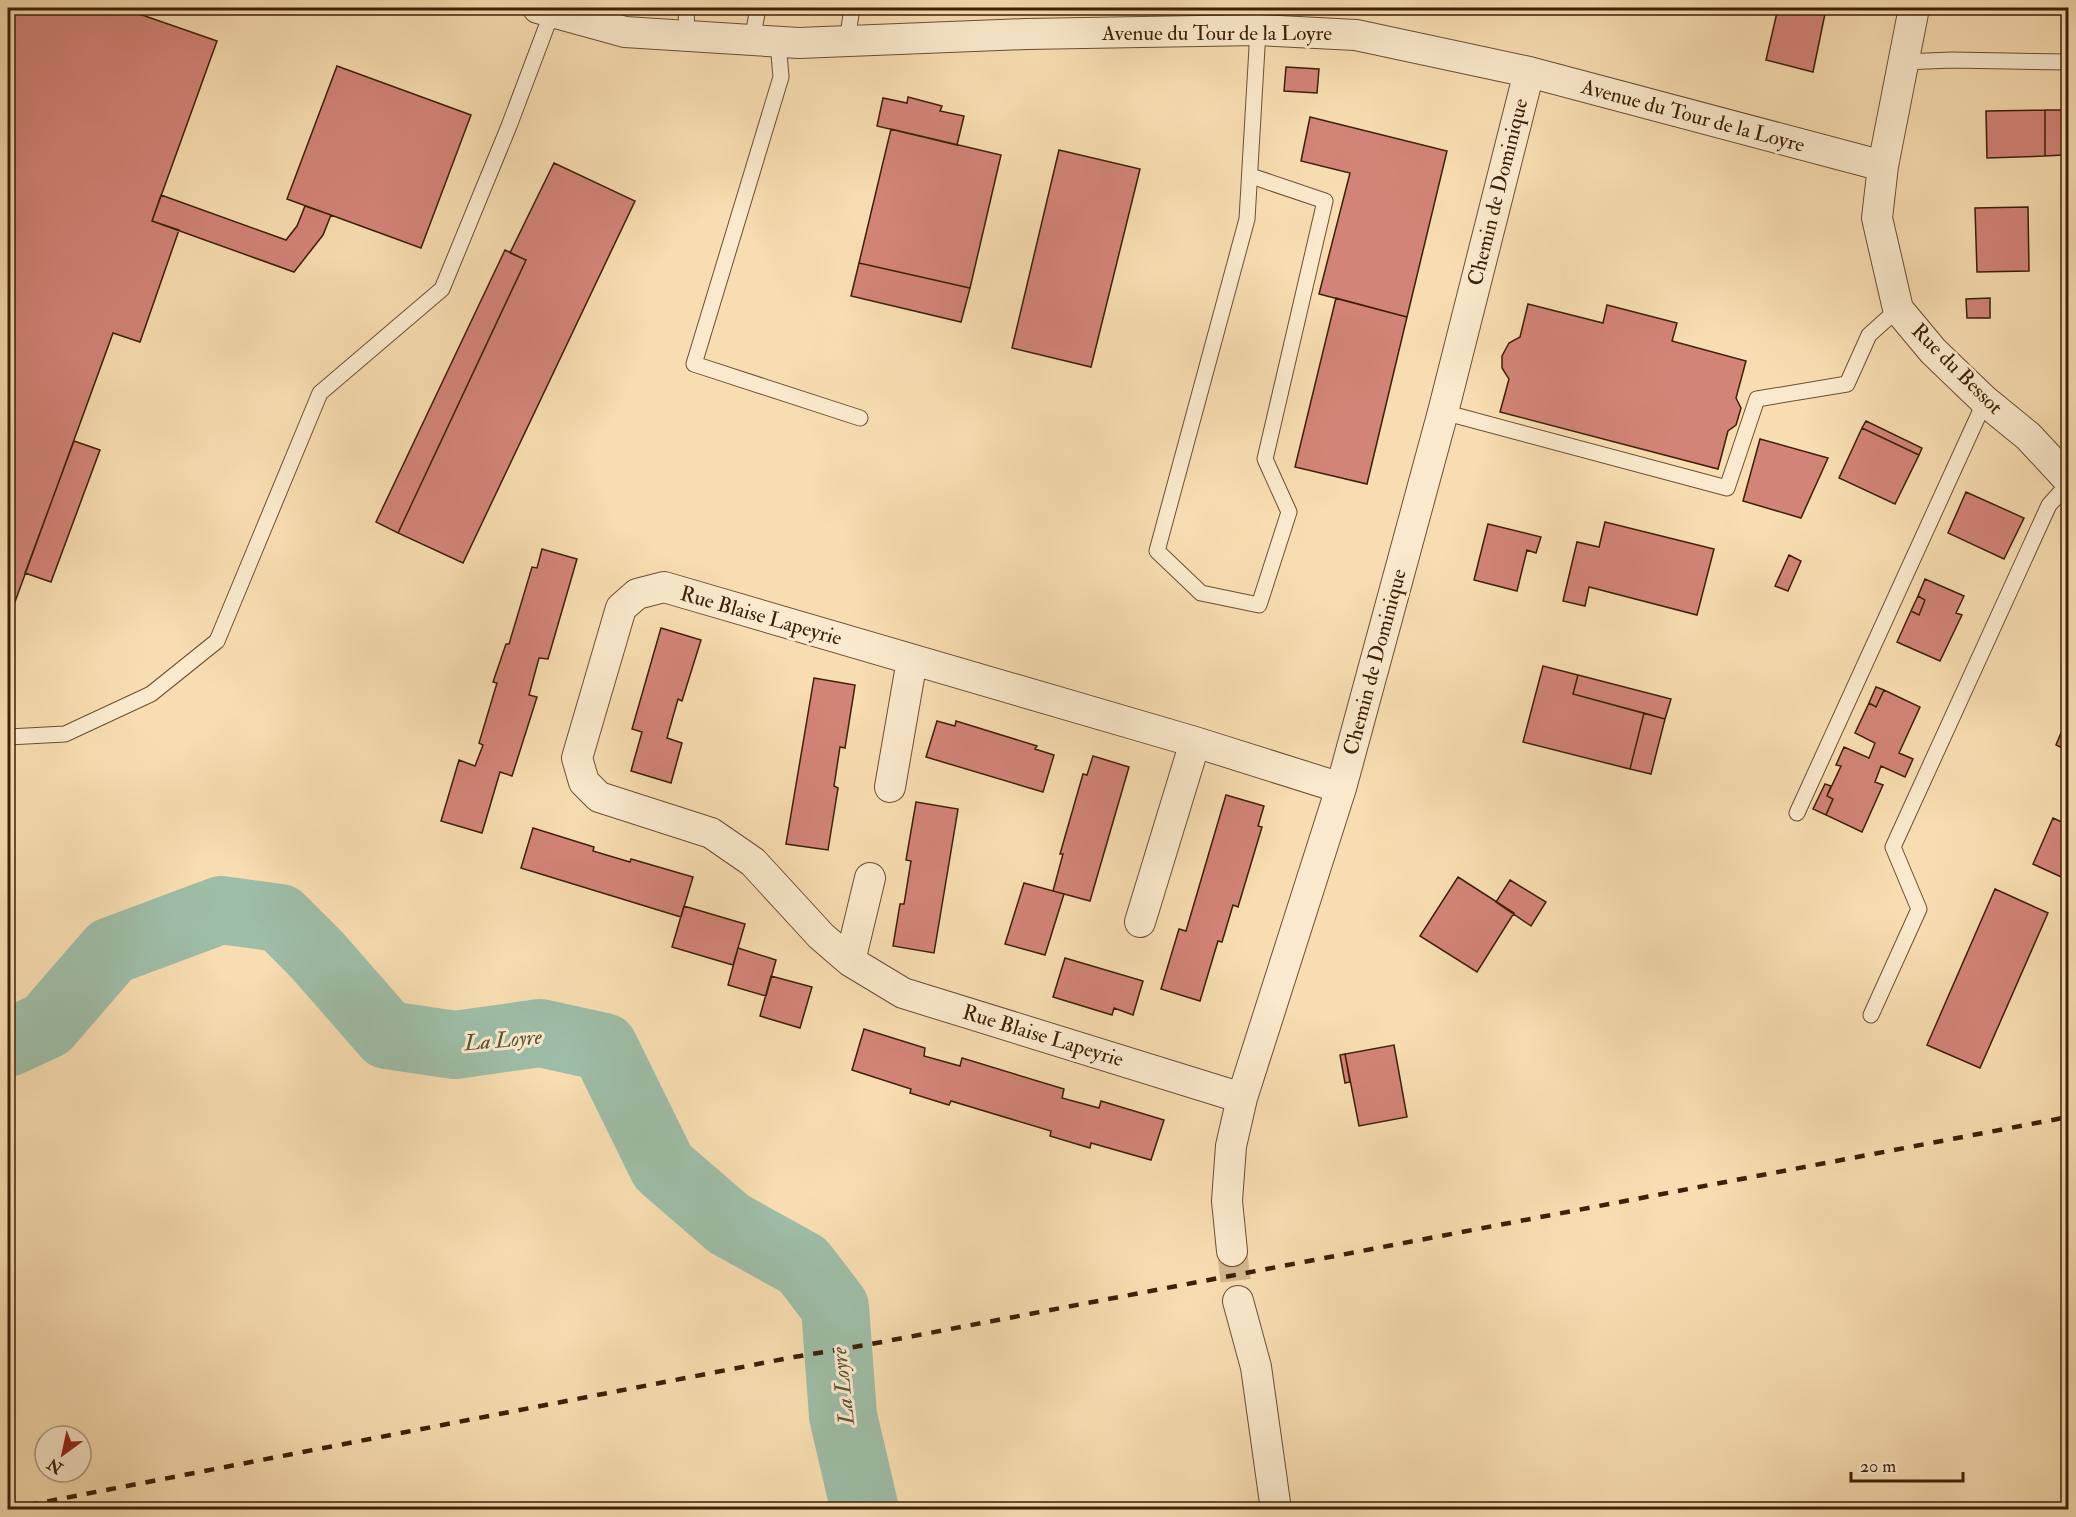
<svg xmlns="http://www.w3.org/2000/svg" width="2076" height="1517" font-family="'IM FELL Double Pica',serif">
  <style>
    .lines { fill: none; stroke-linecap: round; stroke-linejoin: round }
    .river { stroke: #9ebda7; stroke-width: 68 }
    .building { fill: #d38478; stroke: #3c2007; stroke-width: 1.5 }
    .street-tunnel { stroke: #d2b78f; stroke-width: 30; stroke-dasharray: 30 15; stroke-linecap: butt }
    .lane-casing { stroke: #6b4f32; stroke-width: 17 }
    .street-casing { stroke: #6b4f32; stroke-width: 32 }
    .lane { stroke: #fae9cc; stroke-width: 15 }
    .street { stroke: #fae9cc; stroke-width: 30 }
    .rail { stroke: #3c2007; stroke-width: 4.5; stroke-dasharray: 10 10; stroke-linecap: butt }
    .labels { text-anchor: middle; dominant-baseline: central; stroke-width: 6; stroke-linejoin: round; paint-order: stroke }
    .street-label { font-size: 21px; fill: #3c2007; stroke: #fae9cc }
    .water-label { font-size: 22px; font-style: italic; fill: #594f37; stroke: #fae9cc }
  </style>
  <rect width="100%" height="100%" fill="#f7ddb1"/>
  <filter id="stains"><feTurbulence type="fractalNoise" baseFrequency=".00333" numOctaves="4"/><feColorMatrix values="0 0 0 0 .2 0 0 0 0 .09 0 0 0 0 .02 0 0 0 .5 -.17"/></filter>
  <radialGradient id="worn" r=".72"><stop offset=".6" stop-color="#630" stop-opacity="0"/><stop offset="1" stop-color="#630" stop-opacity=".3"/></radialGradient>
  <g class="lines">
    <path class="river" d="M8,1043L47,1025L111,951L221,910L280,918L317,955L387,1035L455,1045L540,1033L604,1047L663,1167L729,1224L803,1265L835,1307L843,1416L865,1510"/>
  </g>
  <path class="building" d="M8,8H122L217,41L152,221L179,230L140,342L113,333L8,621Z
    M1778,8L1826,9L1813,72L1766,60Z
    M337,66L471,115L421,248L287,199Z
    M1286,67L1319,69L1317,93L1284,91Z
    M908,97L942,106L940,111L964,116L957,145L877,126L883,98L907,103Z
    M2045,110H2068V124H2064L2063,155L2045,156Z
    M2045,110V156L1987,158L1986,111Z
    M1310,117L1447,151L1407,317L1319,294L1350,173L1301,161Z
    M891,129L1001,155L970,288L859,263Z
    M1059,150L1140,169L1091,367L1012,348Z
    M554,163L635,201L463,563L398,533L526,260L510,253Z
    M161,195L286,240L297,226L305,206L331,215L323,235L294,272L152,221Z
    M2028,207L2029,271L1977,272L1975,208Z
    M505,250L526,260L398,533L376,522Z
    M859,263L970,288L961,322L851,296Z
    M1336,298L1407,317L1367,484L1295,467Z
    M1990,298V318H1967L1966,299Z
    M1528,304L1603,323L1607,305L1677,323L1672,341L1746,361L1736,398L1741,408L1736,425L1728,431L1718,469L1500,412L1509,379L1502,368V356L1509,343L1520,337Z
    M1866,421L1922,448L1919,455L1862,428Z
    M1862,428L1919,455L1895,504L1839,478Z
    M1760,439L1828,458L1801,518L1743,501Z
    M74,441L100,450L51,582L25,573Z
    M1966,492L2024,518L2004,559L1948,533Z
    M1605,522L1714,549L1697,615L1589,587L1585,606L1563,601L1577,542L1599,547Z
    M1488,524L1541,537L1536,553L1527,550L1517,591L1474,580Z
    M542,549L577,559L548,659L539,658L529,695L537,697L512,776L500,772L482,833L441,821L459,760L475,766L483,745L479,743L497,683L493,682L506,644H509L532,567L537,568Z
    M1789,555L1801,561L1788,591L1775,586Z
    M1925,579L1964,596L1956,613L1962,615L1940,661L1897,642L1911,611L1919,615L1925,600L1918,596Z
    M1918,596L1925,600L1919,615L1911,611Z
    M661,628L701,640L682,701L678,699L667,738L682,743L671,783L631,771L642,732L632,729Z
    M8,650L14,653L9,665H8Z
    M1543,666L1578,675L1573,694L1644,713L1630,769L1523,742Z
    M1578,675L1671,699L1665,719L1573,694Z
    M814,678L855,685L845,748L840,747L834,786L838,788L828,850L786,844Z
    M1876,687L1884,690L1876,707L1869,703Z
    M1884,690L1920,707L1899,753L1913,759L1905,777L1881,766L1875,782L1883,785L1862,832L1826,815L1833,799L1827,796L1841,766L1836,765L1844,747L1869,758L1875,743L1855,733L1869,703L1876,707Z
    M1644,713L1665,719L1651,774L1630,769Z
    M2068,716V751L2056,745Z
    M937,721L955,726L956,721L1037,746L1035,749L1054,755L1043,792L926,757Z
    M1093,756L1129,767L1090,901L1053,891L1063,854H1060L1083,774L1087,775Z
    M1825,784L1831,786L1827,796L1833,799L1826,815L1813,809Z
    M1226,795L1264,806L1258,826L1262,827L1238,907L1233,905L1222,942L1218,941L1200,1001L1161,989L1179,929L1186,931Z
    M916,802L958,809L934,953L893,946L900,904H904L911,861L906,860Z
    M2053,818L2068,825V880L2033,864Z
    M533,828L594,847L593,851L630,862L631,859L693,877L681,917L521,868Z
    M1458,877L1514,913L1477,972L1420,936Z
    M1510,880L1546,902L1531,926L1496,902Z
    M1024,883L1064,894L1045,955L1005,944Z
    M1995,889L2048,913L1980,1068L1927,1045Z
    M684,906L745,924L733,965L672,947Z
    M738,948L776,960L766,996L728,985Z
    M1065,958L1143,981L1133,1015L1114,1008L1112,1015L1053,997Z
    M771,976L812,987L800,1028L760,1016Z
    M864,1029L925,1048L924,1056L960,1066L962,1058L1064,1089L1062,1098L1099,1108L1101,1101L1164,1120L1151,1160L1091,1143L1090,1148L1050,1136L1051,1131L951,1101L949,1105L910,1093L911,1089L852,1070Z
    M1394,1045L1407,1117L1359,1126L1345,1054Z
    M1345,1054L1350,1082L1345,1083L1340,1055Z"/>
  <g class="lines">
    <path class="street-tunnel" d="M1232,1251L1238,1301"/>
    <g class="lane-casing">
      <path id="lane" d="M686,8L687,36
        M752,41L758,8
        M847,41L852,8
        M778,42L781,77L694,364L860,418
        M1903,62L1952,60L2068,62
        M1251,176L1325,201L1265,459L1289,512L1259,605L1201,593L1157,551L1247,219L1258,30
        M1443,412L1727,488L1757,399L1847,384L1869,335L1898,309
        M8,737L65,734L151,694L217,641L320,393L442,289L509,126L552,12
        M1797,813L1985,401
        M1871,1015L1919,909L1893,847L2049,505L2068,484"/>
    </g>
    <g class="street-casing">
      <path id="street" d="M538,8L625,32L799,43L1026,34L1258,30L1356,35L1529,72L1883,166
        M1914,8L1883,166L1877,218L1898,309L1933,351L1985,401L2028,436L2068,479
        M890,787L912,660
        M1140,922L1195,742
        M850,961L870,878
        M1242,1098L903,993L850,961L821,936L753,862L711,833L599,797L584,782L577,758L621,608L637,594L664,587L1195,742L1341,788
        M1232,1251L1227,1201L1231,1146L1242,1098L1341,788L1443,412L1529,72
        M1238,1301L1256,1367L1276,1510"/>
    </g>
    <use href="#lane" class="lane"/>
    <use href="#street" class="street"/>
    <path class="rail" d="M8,1509L794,1357L866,1345L2068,1117"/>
  </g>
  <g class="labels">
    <g class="street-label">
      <text x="1217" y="33">Avenue du Tour de la Loyre</text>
      <text transform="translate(1693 116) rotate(15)">Avenue du Tour de la Loyre</text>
      <text transform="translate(1498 192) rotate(-76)">Chemin de Dominique</text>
      <text transform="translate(1957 369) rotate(45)">Rue du Bessot</text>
      <text transform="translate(761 616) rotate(16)">Rue Blaise Lapeyrie</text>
      <text transform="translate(1375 662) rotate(-75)">Chemin de Dominique</text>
      <text transform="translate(1043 1036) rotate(17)">Rue Blaise Lapeyrie</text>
    </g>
    <g class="water-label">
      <text transform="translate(503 1040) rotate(-5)">La Loyre</text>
      <text transform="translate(843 1386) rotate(-96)">La Loyre</text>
    </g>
  </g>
  <rect width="2076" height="1517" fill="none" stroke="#f7ddb1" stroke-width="30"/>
  <rect x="9" y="9" width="2058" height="1499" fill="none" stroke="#3c2007" stroke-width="3"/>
  <rect x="15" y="15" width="2046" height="1487" fill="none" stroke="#3c2007" stroke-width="1.5"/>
  <g transform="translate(63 1454) rotate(213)"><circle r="28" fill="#fae9cc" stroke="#ae997d" stroke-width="1.5"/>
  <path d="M0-4.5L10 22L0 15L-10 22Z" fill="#8f2418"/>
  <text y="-9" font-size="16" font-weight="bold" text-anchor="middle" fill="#3c2007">N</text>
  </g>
  <path d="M1851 1472v9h112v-9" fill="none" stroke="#3c2007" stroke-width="3"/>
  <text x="1860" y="1472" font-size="18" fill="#3c2007" stroke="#fae9cc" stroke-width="4.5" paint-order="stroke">20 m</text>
  <rect width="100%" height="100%" filter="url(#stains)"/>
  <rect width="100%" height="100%" fill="url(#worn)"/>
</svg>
